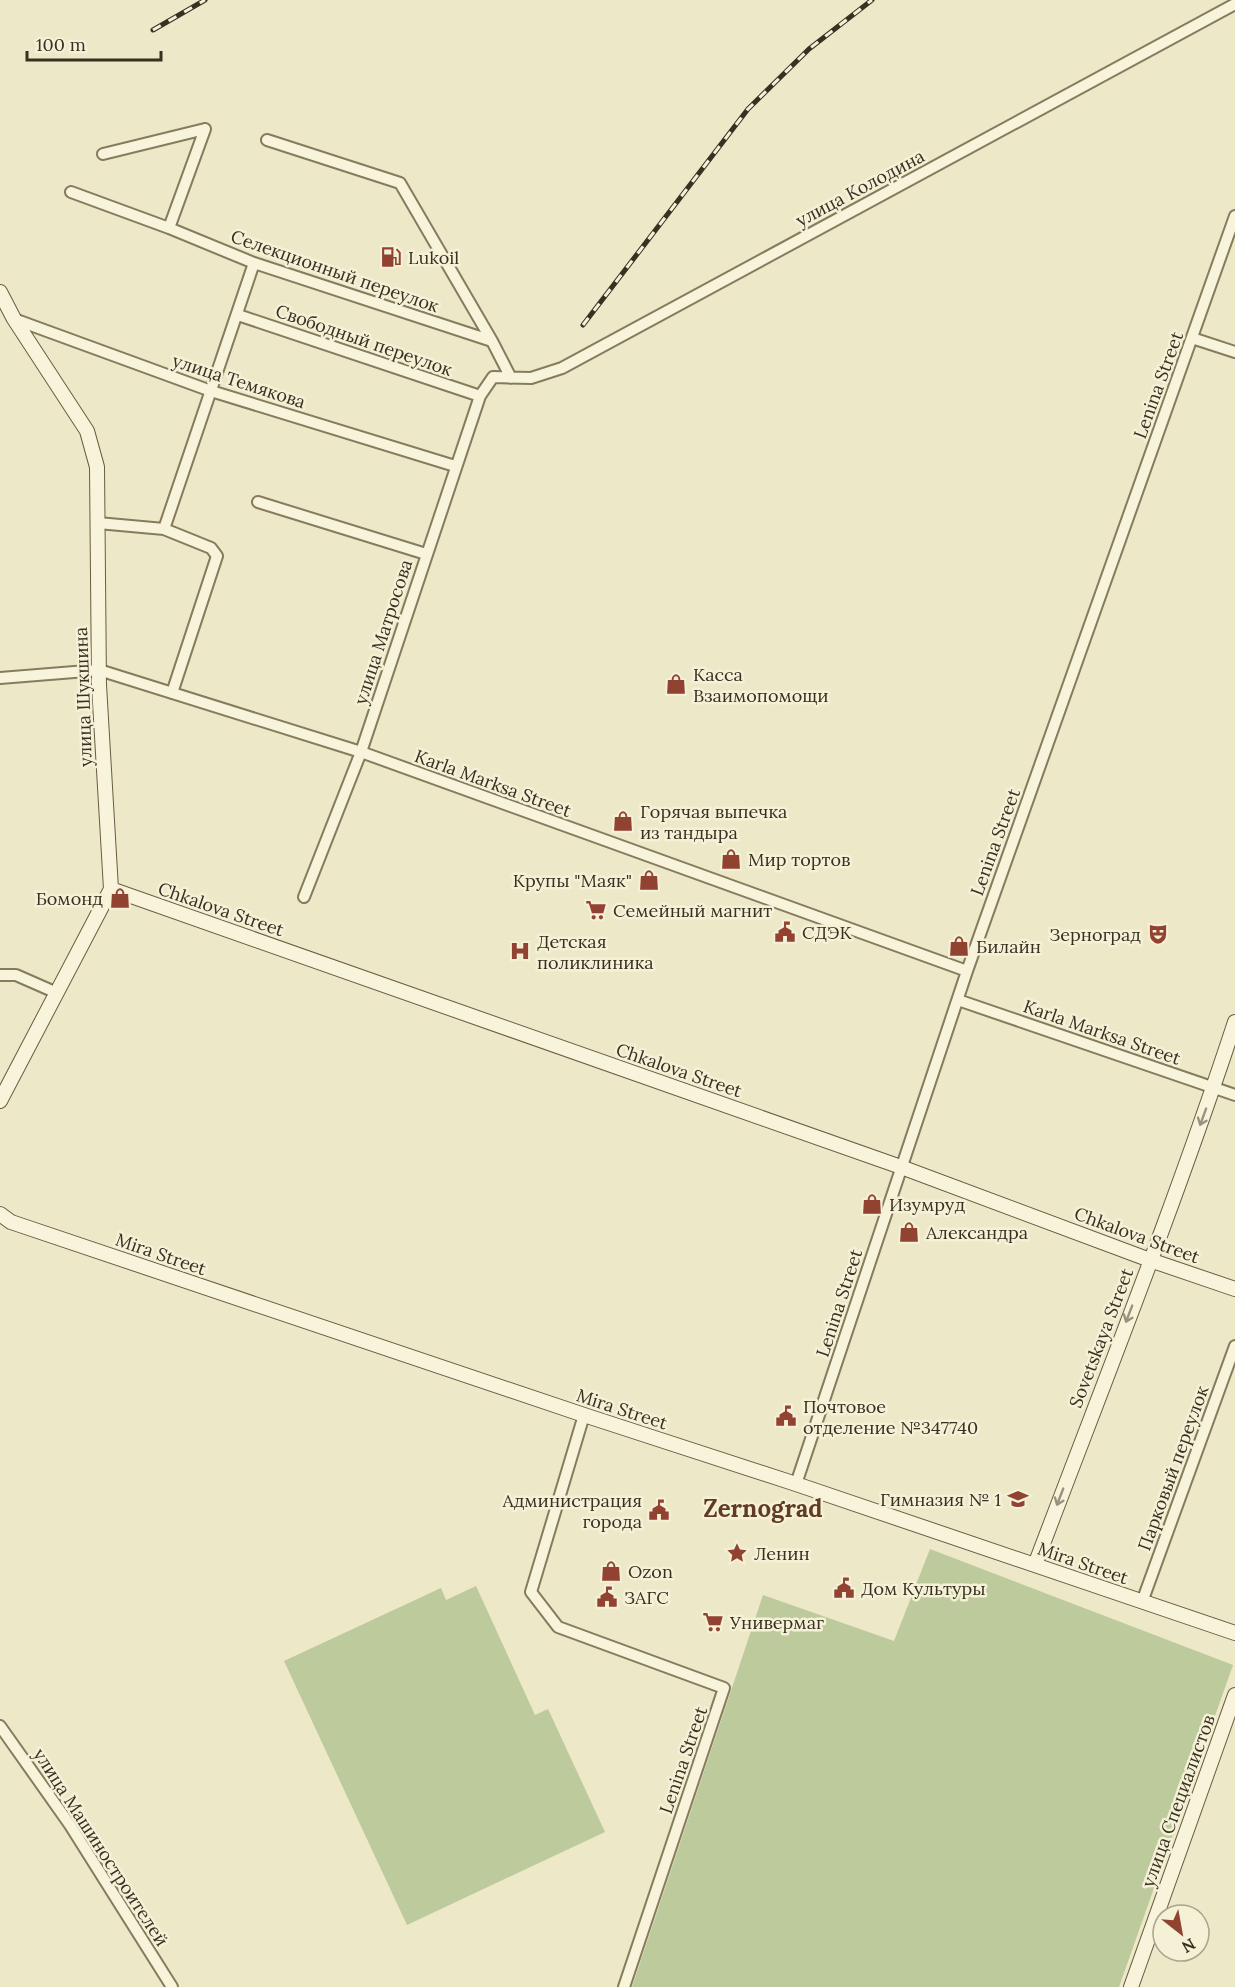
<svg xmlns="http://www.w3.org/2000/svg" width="1235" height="1987" font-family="Lora,serif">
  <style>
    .green { fill: #bcca9c }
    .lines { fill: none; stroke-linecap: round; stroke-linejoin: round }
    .street-casing { stroke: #877b5e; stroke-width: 14 }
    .secondary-casing { stroke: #695c41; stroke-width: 16 }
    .street { stroke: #f7f4db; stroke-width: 10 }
    .secondary { stroke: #f7f4db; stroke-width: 14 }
    .rail-casing { stroke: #383021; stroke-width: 5 }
    .rail { stroke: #f4f1d7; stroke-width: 3; stroke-dasharray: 9; stroke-linecap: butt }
    .oneway { stroke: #98927e }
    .labels { text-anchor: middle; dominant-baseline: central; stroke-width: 5; stroke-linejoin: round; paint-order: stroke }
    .street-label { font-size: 18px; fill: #383021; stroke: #f4f1d7 }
    .poi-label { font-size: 18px; fill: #383021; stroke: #f4f1d7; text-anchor: start }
    .district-label { font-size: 24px; font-weight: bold; fill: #623b23; stroke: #f4f1d7 }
  </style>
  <rect width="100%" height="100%" fill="#ece8c8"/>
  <path class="green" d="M930,1549L1233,1665L1119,1987H632L763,1595L894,1641Z
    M476,1586L535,1715L548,1709L605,1832L407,1925L284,1661L441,1588L446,1600Z"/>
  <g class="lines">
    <g class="street-casing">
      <path id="street" d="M267,140L400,183L492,341
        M103,154L205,129
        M71,192L169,228L254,263L492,341L511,378
        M169,228L205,129
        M238,315L480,396
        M14,319L211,391L455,466
        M1192,338L1235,352
        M258,502L426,554
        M98,523L164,529L211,548L217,556L172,693
        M164,529L254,263
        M0,678L99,670L361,752L967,971
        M304,897L361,752L480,396L493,377L531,378L562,368L1235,4
        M0,975H16L57,993
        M958,1000L1235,1095
        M584,1415L531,1592L558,1627L724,1688L624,1987
        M796,1484L967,971L1235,216
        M1142,1602L1235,1346
        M0,1726L70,1825L172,1987"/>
    </g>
    <g class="secondary-casing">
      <path id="secondary" d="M0,292L14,319L87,431L97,467L99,685L111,889L0,1101
        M111,889L901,1167L1150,1260L1235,1289
        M0,1214L11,1222L584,1415L796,1484L1235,1633
        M1035,1565C1103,1385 1175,1205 1235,1022
        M1131,1987L1235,1695"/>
    </g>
    <use href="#street" class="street"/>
    <use href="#secondary" class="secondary"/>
    <g class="rail-casing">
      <path id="rail" d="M153,30L205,0
        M583,325L748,109L809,49L872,0"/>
    </g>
    <use href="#rail" class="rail"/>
  </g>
  <defs><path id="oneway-shaft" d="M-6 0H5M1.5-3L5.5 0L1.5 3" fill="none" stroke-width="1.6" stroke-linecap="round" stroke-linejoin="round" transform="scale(1.5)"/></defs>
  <g class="oneway">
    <use href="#oneway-shaft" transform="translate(1203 1117) rotate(110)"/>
    <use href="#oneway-shaft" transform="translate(1129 1314) rotate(111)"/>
    <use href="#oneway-shaft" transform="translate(1060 1497) rotate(111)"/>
  </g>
  <defs>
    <g id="fuel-bare" transform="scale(1.62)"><path d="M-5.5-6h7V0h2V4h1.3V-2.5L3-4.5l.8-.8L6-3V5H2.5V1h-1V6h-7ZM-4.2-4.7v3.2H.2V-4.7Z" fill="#924231" stroke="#f4f1d7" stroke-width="2.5" paint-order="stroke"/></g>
    <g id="shop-bare" transform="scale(1.62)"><path d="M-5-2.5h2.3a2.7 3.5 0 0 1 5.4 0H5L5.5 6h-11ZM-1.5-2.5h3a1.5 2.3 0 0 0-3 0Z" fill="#924231" stroke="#f4f1d7" stroke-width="2.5" paint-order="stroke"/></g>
    <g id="supermarket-bare" transform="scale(1.62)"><path d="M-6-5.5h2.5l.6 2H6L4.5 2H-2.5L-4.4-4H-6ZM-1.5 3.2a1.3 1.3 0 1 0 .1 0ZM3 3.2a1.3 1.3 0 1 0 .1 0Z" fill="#924231" stroke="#f4f1d7" stroke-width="2.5" paint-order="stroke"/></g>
    <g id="civic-bare" transform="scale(1.62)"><path d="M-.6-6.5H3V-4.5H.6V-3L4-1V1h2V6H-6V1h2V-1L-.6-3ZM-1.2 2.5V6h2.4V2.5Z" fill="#924231" stroke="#f4f1d7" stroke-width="2.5" paint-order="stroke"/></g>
    <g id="theatre-bare" transform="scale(1.62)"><path d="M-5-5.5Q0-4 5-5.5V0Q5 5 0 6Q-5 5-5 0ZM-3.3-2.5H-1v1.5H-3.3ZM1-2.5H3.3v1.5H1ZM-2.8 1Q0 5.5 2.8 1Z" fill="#924231" stroke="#f4f1d7" stroke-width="2.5" paint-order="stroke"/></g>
    <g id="hospital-bare" transform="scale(1.62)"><path d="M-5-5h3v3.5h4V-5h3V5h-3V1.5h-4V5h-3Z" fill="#924231" stroke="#f4f1d7" stroke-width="2.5" paint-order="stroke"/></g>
    <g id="school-bare" transform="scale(1.62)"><path d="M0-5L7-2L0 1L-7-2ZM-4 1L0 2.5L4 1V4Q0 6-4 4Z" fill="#924231" stroke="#f4f1d7" stroke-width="2.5" paint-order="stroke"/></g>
    <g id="sight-bare" transform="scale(1.62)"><path d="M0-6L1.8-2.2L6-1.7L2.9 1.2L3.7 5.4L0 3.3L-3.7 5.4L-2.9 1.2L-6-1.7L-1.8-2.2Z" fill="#924231" stroke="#f4f1d7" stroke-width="2.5" paint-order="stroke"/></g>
  </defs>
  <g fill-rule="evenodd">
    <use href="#fuel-bare" x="391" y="257"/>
    <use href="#shop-bare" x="676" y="684"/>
    <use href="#shop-bare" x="623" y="821"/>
    <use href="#shop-bare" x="731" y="859"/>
    <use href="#shop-bare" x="649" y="880"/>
    <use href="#shop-bare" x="120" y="898"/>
    <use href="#supermarket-bare" x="596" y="910"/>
    <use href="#civic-bare" x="785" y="932"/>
    <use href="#theatre-bare" x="1158" y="934"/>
    <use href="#shop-bare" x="959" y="946"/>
    <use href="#hospital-bare" x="520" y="951"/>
    <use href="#shop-bare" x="872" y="1204"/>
    <use href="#shop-bare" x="909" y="1232"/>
    <use href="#civic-bare" x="786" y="1416"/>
    <use href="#school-bare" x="1018" y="1499"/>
    <use href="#civic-bare" x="659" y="1510"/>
    <use href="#sight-bare" x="737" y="1553"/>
    <use href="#shop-bare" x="611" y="1571"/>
    <use href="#civic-bare" x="844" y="1588"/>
    <use href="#civic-bare" x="607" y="1597"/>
    <use href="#supermarket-bare" x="713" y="1622"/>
  </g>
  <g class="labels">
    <g class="street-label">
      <text transform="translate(860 188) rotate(-28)">улица Колодина</text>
      <text transform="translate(335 271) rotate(19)">Селекционный переулок</text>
      <text transform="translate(364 340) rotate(19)">Свободный переулок</text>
      <text transform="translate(239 381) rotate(18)">улица Темякова</text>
      <text transform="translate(1158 385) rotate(-70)">Lenina Street</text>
      <text transform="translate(383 632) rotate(-72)">улица Матросова</text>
      <text transform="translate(83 697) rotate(-92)">улица Шукшина</text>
      <text transform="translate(493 783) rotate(20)">Karla Marksa Street</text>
      <text transform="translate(995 842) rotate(-70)">Lenina Street</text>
      <text transform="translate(221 909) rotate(19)">Chkalova Street</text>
      <text transform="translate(1102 1032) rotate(19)">Karla Marksa Street</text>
      <text transform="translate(679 1070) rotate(19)">Chkalova Street</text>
      <text transform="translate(1137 1235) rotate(20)">Chkalova Street</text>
      <text transform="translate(161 1254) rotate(19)">Mira Street</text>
      <text transform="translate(839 1303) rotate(-72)">Lenina Street</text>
      <text transform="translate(1101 1338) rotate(-69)">Sovetskaya Street</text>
      <text transform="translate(622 1409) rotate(18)">Mira Street</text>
      <text transform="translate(1173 1468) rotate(-70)">Парковый переулок</text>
      <text transform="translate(1083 1563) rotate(19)">Mira Street</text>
      <text transform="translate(683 1760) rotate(-71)">Lenina Street</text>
      <text transform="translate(1178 1801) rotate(-70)">улица Специалистов</text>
      <text transform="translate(101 1847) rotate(57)">улица Машиностроителей</text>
    </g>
    <g class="poi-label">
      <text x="408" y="257">Lukoil</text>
      <text x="693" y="674">Касса<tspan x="693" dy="21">Взаимопомощи</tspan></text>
      <text x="640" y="811">Горячая выпечка<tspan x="640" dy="21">из тандыра</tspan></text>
      <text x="748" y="859">Мир тортов</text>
      <text x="632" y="880" text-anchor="end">Крупы "Маяк"</text>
      <text x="103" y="898" text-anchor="end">Бомонд</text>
      <text x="613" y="910">Семейный магнит</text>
      <text x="802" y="932">СДЭК</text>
      <text x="1141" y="934" text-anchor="end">Зерноград</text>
      <text x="537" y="941">Детская<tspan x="537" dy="21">поликлиника</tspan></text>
      <text x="976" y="946">Билайн</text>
      <text x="889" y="1204">Изумруд</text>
      <text x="926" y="1232">Александра</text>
      <text x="803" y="1406">Почтовое<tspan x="803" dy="21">отделение №347740</tspan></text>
      <text x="1001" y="1499" text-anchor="end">Гимназия № 1</text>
      <text x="642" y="1500" text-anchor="end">Администрация<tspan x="642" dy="21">города</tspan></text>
      <text x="754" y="1553">Ленин</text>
      <text x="628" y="1571">Ozon</text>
      <text x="861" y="1588">Дом Культуры</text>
      <text x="624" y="1597">ЗАГС</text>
      <text x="730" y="1622">Универмаг</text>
    </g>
    <g class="district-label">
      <text x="763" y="1508">Zernograd</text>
    </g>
  </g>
  <g transform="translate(1181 1933) rotate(149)"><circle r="28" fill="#f4f1d7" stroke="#a9a48e" stroke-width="1.5"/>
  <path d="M0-4.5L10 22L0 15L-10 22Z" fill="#924231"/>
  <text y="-9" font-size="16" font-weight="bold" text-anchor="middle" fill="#383021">N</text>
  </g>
  <path d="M27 51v9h134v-9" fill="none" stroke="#383021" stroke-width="3"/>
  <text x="36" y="51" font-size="18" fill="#383021" stroke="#f4f1d7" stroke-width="4.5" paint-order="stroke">100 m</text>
</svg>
